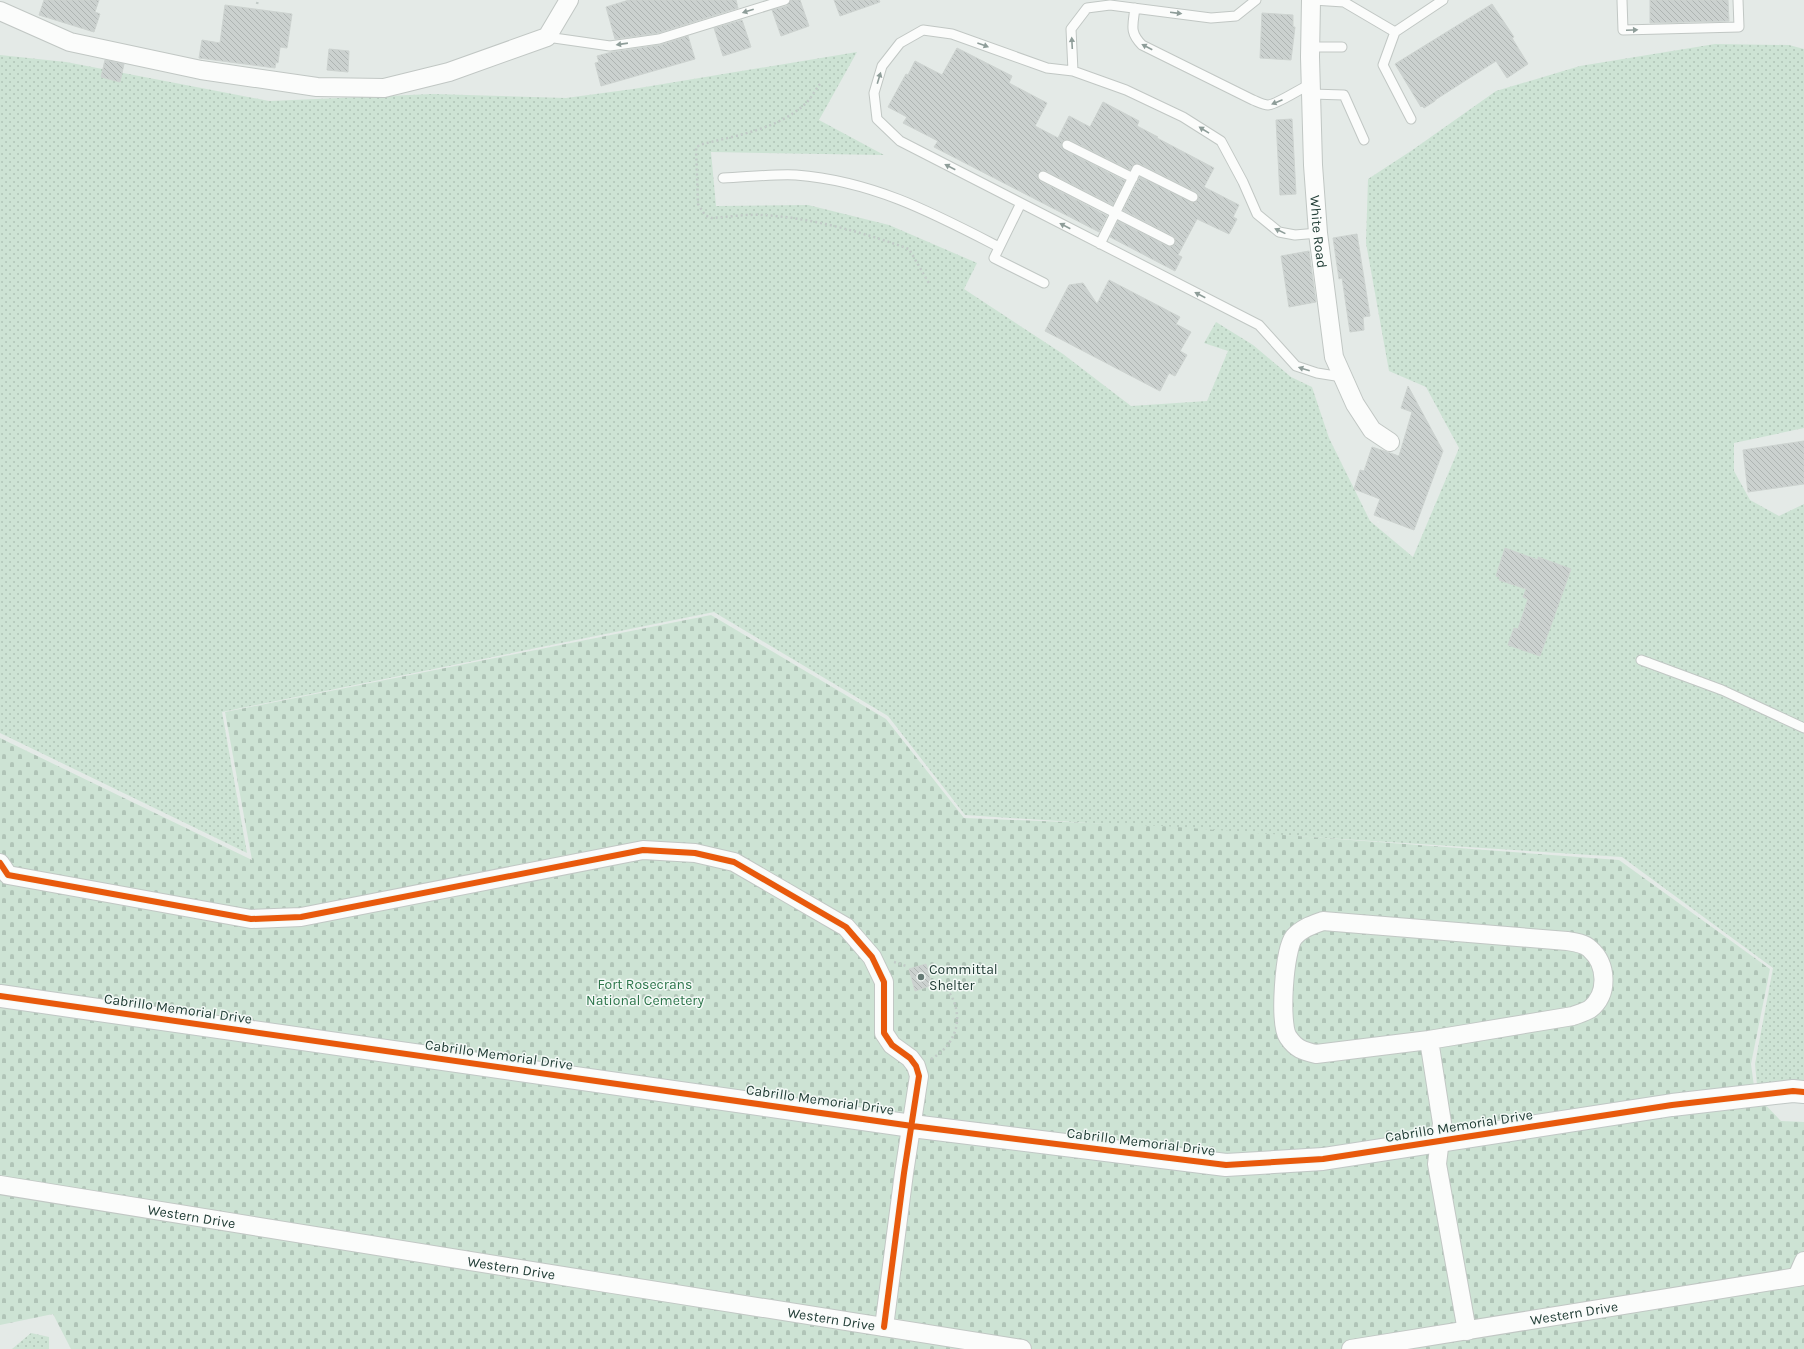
<svg xmlns="http://www.w3.org/2000/svg" width="1804" height="1349" font-family="Karla,sans-serif">
  <style>
    .grass { fill: url(#grass-dots) }
    .cemetery { fill: url(#cemetery-stones) }
    .building { fill: url(#building-back-hatch); stroke: #cdd3d0 }
    .lines { fill: none; stroke-linecap: round; stroke-linejoin: round }
    .lane-casing { stroke: #c1c7c4; stroke-width: 11 }
    .street-casing { stroke: #c1c7c4; stroke-width: 20 }
    .secondary-casing { stroke: #c0c7c5; stroke-width: 24 }
    .path { stroke: #c1cac7; stroke-width: 2.5; stroke-dasharray: 2 3; stroke-linecap: butt }
    .lane { stroke: #fbfcfb; stroke-width: 9 }
    .street { stroke: #fbfcfb; stroke-width: 18 }
    .secondary { stroke: #fbfcfb; stroke-width: 22 }
    .cycleway-casing { stroke: #f3f9f6; stroke-width: 8 }
    .cycleway { stroke: #e8590c; stroke-width: 6 }
    .oneway { fill: #8e9d99 }
    .poi-dot { fill: #667a75; stroke: #f3f9f6; stroke-width: 1.5 }
    .labels { text-anchor: middle; dominant-baseline: central; stroke-width: 3; stroke-linejoin: round; paint-order: stroke }
    .street-label { font-size: 14px; fill: #223e37; stroke: #f3f9f6 }
    .poi-label { font-size: 14px; fill: #223e37; stroke: #f3f9f6; text-anchor: start }
    .park-label { font-size: 14px; fill: #2c754a; stroke: #f3f9f6 }
  </style>
  <defs>
    <pattern id="grass-dots" width="8" height="8" patternUnits="userSpaceOnUse"><rect width="8" height="8" fill="#cde3d4"/><path d="M2 2h.1M6 6h.1" fill="none" stroke="#b0c4b7" stroke-width="1.8" stroke-linecap="round"/></pattern>
    <pattern id="cemetery-stones" width="16" height="16" patternUnits="userSpaceOnUse"><rect width="16" height="16" fill="#cde3d4"/><path d="M2 7V4a2 2 0 0 1 4 0v3zM10 15v-3a2 2 0 0 1 4 0v3z" fill="#b0c4b7"/></pattern>
    <pattern id="building-back-hatch" width="6" height="6" patternUnits="userSpaceOnUse"><rect width="6" height="6" fill="#cbd1cf"/><path d="M-1 5l2 2M0 0l6 6M5-1l2 2" fill="none" stroke="#aeb4b2"/></pattern>
  </defs>
  <rect width="100%" height="100%" fill="#e4eae7"/>
  <path class="grass" d="M1715,44L1789,45L1804,49V428L1734,443V471L1750,500L1779,516L1804,504V1081L1757,1085L1755,1064L1773,968L1622,857L965,815L888,716L714,612L222,712L247,853L0,733V55L66,62L269,101L433,94L566,98L633,89L857,52L819,120L884,155L711,152L716,206L808,205L889,225L977,263L964,289L1063,354L1131,406L1207,401L1228,351L1204,343L1216,322L1253,345L1291,377L1312,387L1329,438L1370,521L1413,557L1459,448L1426,387L1389,371L1366,243L1368,179L1411,151L1496,91L1580,66Z
    M31,1333L49,1337V1349H12Z"/>
  <path class="cemetery" d="M711,615L886,719L964,818L1163,826L1619,860L1770,969L1751,1064L1755,1094L1781,1121L1804,1122V1349H71L53,1314L0,1325V738L252,860L225,712Z"/>
  <path class="building" d="M44,0H99L95,12L100,14L94,32L39,15Z
    M629,0H736L738,8L658,33L615,39L606,7Z
    M791,0H800L809,26L781,36L772,10L787,6Z
    M834,0H879L880,2L840,16Z
    M1650,0H1728L1729,21L1650,23Z
    M1492,4L1514,37L1512,38L1528,64L1507,78L1496,61L1435,100V101L1424,108L1422,106L1421,107L1395,64Z
    M225,5L292,14L287,48L280,47L278,63L276,62L275,68L199,58L202,40L220,43Z
    M1262,13L1293,15V27H1295L1291,60L1260,58Z
    M742,20L751,47L723,56L714,28Z
    M688,36L695,59L601,86L595,63L599,62L597,56L612,52L660,45Z
    M957,48L1012,76L1009,83L1047,103L1035,126L1058,138L1069,116L1090,127L1103,102L1139,121L1137,126L1158,137L1157,138L1214,168L1204,187L1239,205L1233,217L1237,219L1229,234L1197,219L1178,255L1182,257L1175,271L1110,237L1118,221L1167,246H1173L1175,243V238L1173,236L1123,210L1140,177L1191,202H1196L1198,199V194L1196,192L1140,164H1134L1130,170L1070,140H1064L1061,145L1064,150L1125,181L1113,205L1046,171H1040L1038,174V179L1040,181L1107,216L1099,232L934,147L938,141L903,123L907,117L888,107L906,74L908,75L915,61L942,75Z
    M329,49L349,51L348,72L327,70Z
    M105,60L124,64L120,82L101,77Z
    M1292,119L1296,194L1280,195L1276,120Z
    M1357,234L1370,316L1363,317L1364,330L1350,332L1342,278L1339,279L1333,238Z
    M1309,251L1316,302L1289,307L1281,256Z
    M1109,280L1180,317L1176,324L1191,332L1180,351L1187,355L1175,376L1169,373L1160,391L1045,331L1069,285L1083,283L1097,304Z
    M1408,386L1443,451L1414,530L1374,515L1380,499L1354,489L1360,470L1364,471L1372,447L1399,456L1412,412L1401,408Z
    M1804,441V484L1748,492L1743,450Z
    M1505,548L1538,560V557L1571,569L1540,656L1508,645L1514,628L1518,629L1528,599L1523,597L1526,589L1499,580L1500,577L1496,576Z
    M926,964L932,985L915,991L909,969Z"/>
  <g class="lines">
    <g class="lane-casing">
      <path id="lane" d="M1256,0L1236,16L1211,18L1110,5L1087,8L1071,29L1073,71L1126,90L1183,117L1221,141L1243,182L1257,214L1279,232L1295,235L1318,233
        M1313,0L1344,2L1395,32L1383,65L1411,119
        M1622,0L1623,30L1739,27L1738,0
        M1135,8C1133,25 1129,32 1142,45L1253,100C1258,102 1264,105 1268,105C1276,105 1301,88 1311,84
        M1395,32L1443,0
        M547,37L610,46L659,39L785,0
        M1310,47H1342
        M1073,71L1047,68L952,34L923,30L900,43L882,66L874,93L877,119L900,141L1259,325L1296,366L1317,373L1342,377
        M1311,94L1344,95L1364,140
        M1067,145L1133,178
        M1043,176L1170,241
        M723,178C747,177 772,174 796,175C873,181 933,213 999,247
        M1021,203L994,258L1044,283
        M1100,244L1137,169L1193,197
        M1641,660L1722,690L1804,728"/>
    </g>
    <g class="street-casing">
      <g id="street">
        <path id="s1" d="M1311,0L1310,57L1313,165L1318,233L1334,357L1355,404L1372,430L1390,442"/>
        <path d="M0,11L70,42L201,70L317,87L384,88L449,72L547,37L569,0"/>
        <path d="M0,863L8,875L251,919L301,917L643,850L695,853L734,862L846,927L872,957L884,982V1033L892,1045L910,1058L916,1066L919,1076L904,1173L884,1327"/>
        <path d="M1429,1040L1573,1016C1578,1014 1585,1012 1590,1009C1609,994 1607,964 1590,949C1584,943 1574,942 1567,941L1323,921C1312,925 1302,928 1294,937C1284,950 1279,1024 1288,1037C1296,1049 1303,1051 1316,1054L1429,1040L1442,1123L1437,1164L1467,1331"/>
        <path id="s2" d="M0,1185C341,1241 681,1295 1022,1349"/>
        <path d="M1804,1261L1797,1277L1804,1276"/>
        <path id="s3" d="M1351,1349L1797,1277"/>
      </g>
    </g>
    <g class="secondary-casing">
      <path id="secondary" d="M0,996L912,1126L1226,1165L1323,1159L1672,1105L1793,1091L1804,1092"/>
    </g>
    <path class="path" d="M257,4L258,0
      M820,84C815,90 811,99 805,104C778,129 738,135 703,144L696,147L698,204L705,215L711,218C728,217 746,214 763,215C813,218 862,232 909,249L930,285
      M894,962L906,966
      M931,1059C954,1046 964,1022 952,997C949,991 942,985 937,980"/>
    <use href="#lane" class="lane"/>
    <use href="#street" class="street"/>
    <use href="#secondary" class="secondary"/>
    <g class="cycleway-casing">
      <path id="cycleway" d="M0,863L8,875L251,919L301,917L643,850L695,853L734,862L846,927L872,957L884,982V1033L892,1045L910,1058L916,1066L919,1076L904,1173L884,1327
        M0,996L912,1126L1226,1165L1323,1159L1672,1105L1793,1091L1804,1092"/>
    </g>
    <use href="#cycleway" class="cycleway"/>
  </g>
  <defs><path id="oneway-solid" d="M-6-.8H1V-3.2L6.5 0L1 3.2V.8H-6Z"/></defs>
  <g class="oneway">
    <use href="#oneway-solid" transform="translate(748 11) rotate(163)"/>
    <use href="#oneway-solid" transform="translate(1176 13) rotate(7)"/>
    <use href="#oneway-solid" transform="translate(1632 30) rotate(-2)"/>
    <use href="#oneway-solid" transform="translate(1072 43) rotate(-93)"/>
    <use href="#oneway-solid" transform="translate(622 44) rotate(172)"/>
    <use href="#oneway-solid" transform="translate(983 45) rotate(20)"/>
    <use href="#oneway-solid" transform="translate(1147 47) rotate(-152)"/>
    <use href="#oneway-solid" transform="translate(879 78) rotate(-73)"/>
    <use href="#oneway-solid" transform="translate(1277 102) rotate(157)"/>
    <use href="#oneway-solid" transform="translate(1204 130) rotate(-148)"/>
    <use href="#oneway-solid" transform="translate(950 167) rotate(-153)"/>
    <use href="#oneway-solid" transform="translate(1065 226) rotate(-153)"/>
    <use href="#oneway-solid" transform="translate(1280 231) rotate(-154)"/>
    <use href="#oneway-solid" transform="translate(1200 295) rotate(-153)"/>
    <use href="#oneway-solid" transform="translate(1304 369) rotate(-162)"/>
  </g>
  <circle class="poi-dot" cx="921" cy="977" r="4"/>
  <g class="labels">
    <g class="street-label">
      <text stroke="none"><textPath href="#s1" startOffset="232">White Road</textPath></text>
      <text transform="translate(178 1009) rotate(8)">Cabrillo Memorial Drive</text>
      <text transform="translate(499 1055) rotate(8)">Cabrillo Memorial Drive</text>
      <text transform="translate(820 1100) rotate(8)">Cabrillo Memorial Drive</text>
      <text transform="translate(1459 1126) rotate(-9)">Cabrillo Memorial Drive</text>
      <text transform="translate(1141 1142) rotate(7)">Cabrillo Memorial Drive</text>
      <text stroke="none"><textPath href="#s2" startOffset="194">Western Drive</textPath></text>
      <text stroke="none"><textPath href="#s2" startOffset="518">Western Drive</textPath></text>
      <text stroke="none"><textPath href="#s3" startOffset="226">Western Drive</textPath></text>
      <text stroke="none"><textPath href="#s2" startOffset="842">Western Drive</textPath></text>
    </g>
    <g class="poi-label">
      <text x="929" y="969">Committal<tspan x="929" dy="16">Shelter</tspan></text>
    </g>
    <g class="park-label">
      <text x="645" y="984">Fort Rosecrans<tspan x="645" dy="16">National Cemetery</tspan></text>
    </g>
  </g>
</svg>
